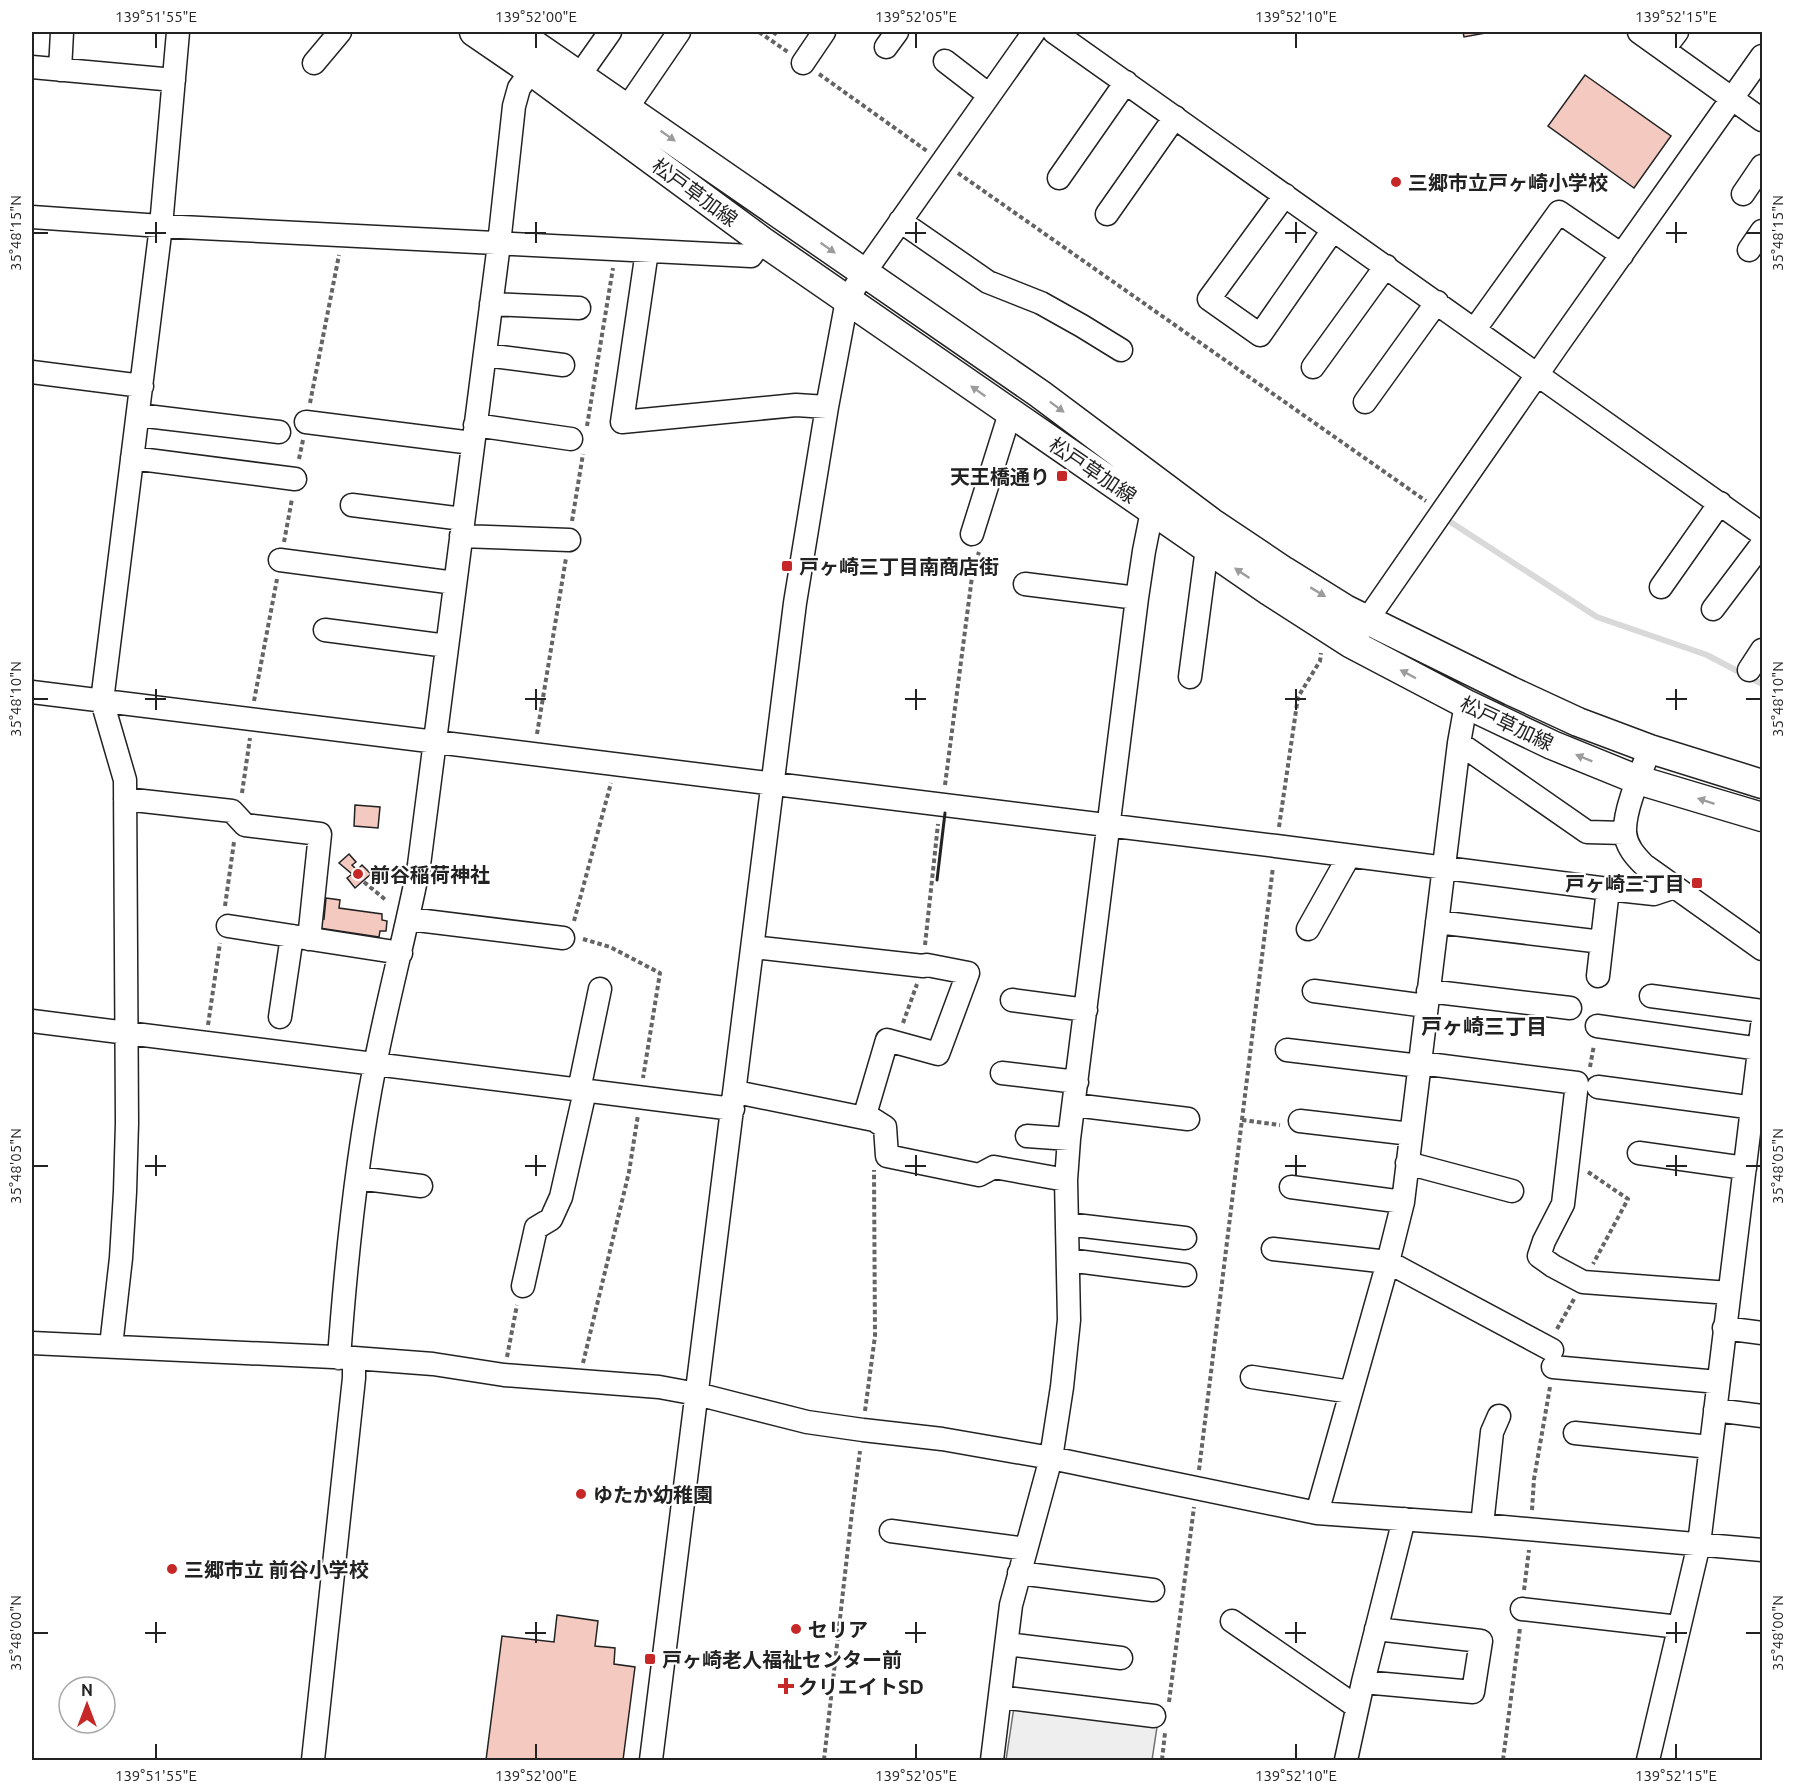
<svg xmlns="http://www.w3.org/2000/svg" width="1794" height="1792" font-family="Ubuntu,'Noto Sans JP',sans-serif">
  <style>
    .green { fill: #eee; stroke: #6f6f6f; stroke-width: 1.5 }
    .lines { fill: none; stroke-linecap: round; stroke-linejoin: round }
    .stream { stroke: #d9d9d9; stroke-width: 6 }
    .building { fill: #f3c9c0; stroke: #222; stroke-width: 1.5 }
    .minor-casing { stroke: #222; stroke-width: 25 }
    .major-casing { stroke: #222; stroke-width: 31 }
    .path { stroke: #646464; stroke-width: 4; stroke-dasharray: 4.5 3; stroke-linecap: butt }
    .minor { stroke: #fff; stroke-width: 22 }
    .major { stroke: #fff; stroke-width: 28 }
    .wall { stroke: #222; stroke-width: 3 }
    .oneway { fill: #9c9c9c }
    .ticks { fill: none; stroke: #222; stroke-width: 2 }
    .poi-dot { fill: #c62828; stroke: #fff; stroke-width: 2 }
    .labels { text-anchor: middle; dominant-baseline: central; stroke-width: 4.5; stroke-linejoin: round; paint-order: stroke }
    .poi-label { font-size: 20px; font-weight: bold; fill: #222; stroke: #fff; text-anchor: start }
    .street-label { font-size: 20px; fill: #222; stroke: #fff }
    .neighbourhood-label { font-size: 21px; font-weight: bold; fill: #222; stroke: #fff }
    .neatline { fill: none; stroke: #222; stroke-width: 2 }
    .ticks-label { font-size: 15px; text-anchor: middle; fill: #222 }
  </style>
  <rect width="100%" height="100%" fill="#fff"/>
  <path class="green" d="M1014,1707L1157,1727L1152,1760H1006Z"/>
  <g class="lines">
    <path class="stream" d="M1452,523L1597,617L1707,655L1762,684"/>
  </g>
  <path class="building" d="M1463,32H1491L1464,37Z
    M1585,75L1671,136L1634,188L1548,126Z
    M355,805L380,807L378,828L354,826Z
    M349,854L356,862L352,865L357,870L362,865L371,874L355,888L347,878L352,874L339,863Z
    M326,898L340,900L339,908L382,914V920L387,921L386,931H380L379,937L319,928L320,918L324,919Z
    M557,1615L598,1621L595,1646L615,1648L614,1664L635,1667L623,1760H486L502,1636L554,1642Z"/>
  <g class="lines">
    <g class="minor-casing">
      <path id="minor" d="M1054,32C1290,199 1527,365 1762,534
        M1639,32L1762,120
        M886,47L897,32
        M1664,49L1677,32
        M945,61L989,95
        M314,63L340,32
        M803,63L824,32
        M32,67L174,80
        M60,70L62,32
        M579,76L610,32
        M627,108L679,32
        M1059,178L1126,82
        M1743,194L1762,166
        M1285,195L1209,299L1260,335L1333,230
        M1107,214L1175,117
        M32,217L161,226L751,256L762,241
        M900,221L988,282L1041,303L1082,326L1121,350
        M1749,250L1762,231
        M647,251L622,422L796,405L827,407
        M491,304L579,308
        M1475,329L1559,212L1622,255
        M485,355L563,365
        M1313,367L1386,266
        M32,372L142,386
        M1365,402L1437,302
        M138,415L279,432
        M306,422L472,443
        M475,425L571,439
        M132,458L295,479
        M352,505L463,519
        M972,534L1010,413
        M461,536L569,540
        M280,560L455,583
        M1025,584L1137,598
        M1661,587L1720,503
        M1713,609L1762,544
        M325,630L447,646
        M1358,633L1557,346L1762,56
        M1749,670L1762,650
        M1190,677L1207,548
        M32,692L1276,846L1608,889L1654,894L1675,887
        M1459,743L1587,832L1625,833
        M1650,749C1641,772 1624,809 1625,832C1626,846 1635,856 1644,865L1762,949
        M125,799L232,811L245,825L320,834L309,939
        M409,919L563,938
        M1437,922L1602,942
        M228,926L401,953
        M1308,929L1349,856
        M753,947L923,966L927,965L968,973L938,1054L887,1040L864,1118
        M1598,976L1608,889
        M1314,991L1426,1006
        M1428,991L1570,1008
        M1651,996L1762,1011
        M1012,1000L1086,1010
        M280,1017L292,936
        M32,1021L733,1109
        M1597,1026L1760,1049
        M1287,1050L1420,1066
        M1420,1063L1577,1083L1563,1204L1544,1241L1539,1256L1553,1266L1583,1282L1729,1293
        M1002,1073L1077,1082
        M1598,1087L1762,1109
        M579,1090L600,989
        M736,1092L874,1120L885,1127L887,1156L979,1175L994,1167L1066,1180
        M1074,1105L1188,1119
        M1300,1121L1411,1134
        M1027,1136L1069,1139
        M1639,1153L1745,1168
        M1407,1163L1512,1191
        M357,1178L421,1186
        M1291,1187L1403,1202
        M1067,1224L1185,1238
        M1273,1249L1388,1262L1552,1350
        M1068,1260L1185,1275
        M523,1286L536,1228L551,1219L561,1197L585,1091
        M1724,1328L1762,1333
        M32,1343L354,1358L433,1364L504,1375L659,1387L697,1394L807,1422L863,1430L942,1439L1051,1458L1317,1513L1482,1525L1762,1550
        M111,1346L121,1258L125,1192L127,1123L125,780L102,701L161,226L178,32
        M339,1358C346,1260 356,1161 375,1065C388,998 406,932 419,865L499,244L514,106L519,88L531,71
        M1553,1367L1718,1382
        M1252,1377L1351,1392
        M1715,1410L1762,1416
        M1575,1433L1710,1447
        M1317,1513L1388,1262L1403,1202L1459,743L1466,704
        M1482,1525L1492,1432L1499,1416
        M891,1531L1026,1549
        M1019,1573L1153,1590
        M1522,1609L1679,1627
        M1232,1621L1357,1707
        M1007,1644L1121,1658
        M1363,1682L1473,1692L1481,1641L1376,1629
        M1000,1697L1154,1716
        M313,1760L354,1378V1358
        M651,1760L795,603L827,407L847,300L864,273L1034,32
        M992,1760L1011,1605L1051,1458L1062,1387L1069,1320L1066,1180L1069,1139L1137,598L1144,551L1152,511
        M1346,1760L1363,1682L1404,1519
        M1648,1760L1699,1544L1762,1026"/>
    </g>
    <g class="major-casing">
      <path id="major" d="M474,32L531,71L762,241L1269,591L1350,643L1466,704L1552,745L1638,780L1762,817
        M516,32L1040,394L1211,522L1284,571L1345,609L1511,691L1578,722L1650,749L1762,784"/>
    </g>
    <path class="path" d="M759,32L788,52
      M773,32L779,36
      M819,74L927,151
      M958,173L1426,501
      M310,403L339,255
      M587,426L613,268
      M299,459L303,440
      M572,521L583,454
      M284,542L292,499
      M254,701L277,579
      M537,734L566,558
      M945,785L973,569L979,552
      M242,793L250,738
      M1279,827L1298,697L1320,661L1321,653
      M364,882L387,901
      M225,906L234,842
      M574,921L611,783
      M583,939L610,947L660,973L643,1078
      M925,945L938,824
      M903,1023L917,984
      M208,1025L220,943
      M1590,1067L1594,1045
      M1242,1120L1280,1125
      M1588,1172L1628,1199L1593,1264
      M1557,1329L1574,1299
      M507,1357L517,1305
      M583,1363L629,1172L638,1115
      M865,1411L875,1336L874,1170
      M1199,1470L1273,867
      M1532,1510L1534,1479L1550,1387
      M1524,1590L1529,1550
      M1169,1702L1194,1507
      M824,1760L852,1512L860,1451
      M1162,1760L1165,1733
      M1503,1760L1520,1628"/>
    <use href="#minor" class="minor"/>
    <use href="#major" class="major"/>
    <path class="wall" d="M937,880L945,813"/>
  </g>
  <defs><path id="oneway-solid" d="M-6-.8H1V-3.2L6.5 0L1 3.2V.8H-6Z" transform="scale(1.5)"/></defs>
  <g class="oneway">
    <use href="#oneway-solid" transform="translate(668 136) rotate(35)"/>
    <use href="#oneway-solid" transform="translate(828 248) rotate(35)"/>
    <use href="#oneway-solid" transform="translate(978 391) rotate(-145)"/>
    <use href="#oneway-solid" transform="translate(1057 407) rotate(37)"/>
    <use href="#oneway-solid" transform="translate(1242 573) rotate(-146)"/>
    <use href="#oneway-solid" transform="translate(1318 592) rotate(31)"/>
    <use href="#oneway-solid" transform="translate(1408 674) rotate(-152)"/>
    <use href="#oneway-solid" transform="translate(1584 758) rotate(-158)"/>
    <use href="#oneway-solid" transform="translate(1706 801) rotate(-162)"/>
  </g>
  <path class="ticks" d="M156,33V48M536,33V48M916,33V48M1296,33V48M1676,33V48M156,222V243M536,222V243M916,222V243M1296,222V243M1676,222V243M33,233H48M145,233H166M525,233H546M905,233H926M1285,233H1306M1666,233H1687M1746,233H1761M156,689V710M536,689V710M916,689V710M1296,689V710M1676,689V710M33,699H48M145,699H166M525,699H546M905,699H926M1285,699H1306M1666,699H1687M1746,699H1761M156,1155V1176M536,1155V1176M916,1155V1176M1296,1155V1176M1676,1155V1176M33,1166H48M145,1166H166M525,1166H546M905,1166H926M1285,1166H1306M1666,1166H1687M1746,1166H1761M156,1622V1643M536,1622V1643M916,1622V1643M1296,1622V1643M1676,1622V1643M33,1633H48M145,1633H166M525,1633H546M905,1633H926M1285,1633H1306M1666,1633H1687M1746,1633H1761M156,1744V1759M536,1744V1759M916,1744V1759M1296,1744V1759M1676,1744V1759"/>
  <g class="poi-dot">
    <circle cx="1396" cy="182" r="6"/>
    <rect x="1056" y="470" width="12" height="12" rx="3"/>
    <rect x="781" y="560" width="12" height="12" rx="3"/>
    <circle cx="358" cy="874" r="6"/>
    <rect x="1691" y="877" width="12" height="12" rx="3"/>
    <circle cx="581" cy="1494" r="6"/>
    <circle cx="172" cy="1569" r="6"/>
    <circle cx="796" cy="1629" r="6"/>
    <rect x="644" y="1653" width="12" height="12" rx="3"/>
    <path d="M783 1677h6v6h6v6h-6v6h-6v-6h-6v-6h6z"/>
  </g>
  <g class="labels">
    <g class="poi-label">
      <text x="1408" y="182">三郷市立戸ヶ崎小学校</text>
      <text x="1050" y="476" text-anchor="end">天王橋通り</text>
      <text x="799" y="566">戸ヶ崎三丁目南商店街</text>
      <text x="370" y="874">前谷稲荷神社</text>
      <text x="1685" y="883" text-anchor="end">戸ヶ崎三丁目</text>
      <text x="593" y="1494">ゆたか幼稚園</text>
      <text x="184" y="1569">三郷市立 前谷小学校</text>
      <text x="808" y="1629">セリア</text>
      <text x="662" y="1659">戸ヶ崎老人福祉センター前</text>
      <text x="798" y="1686">クリエイトSD</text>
    </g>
    <g class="street-label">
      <text transform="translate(695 192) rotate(36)">松戸草加線</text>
      <text transform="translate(1093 470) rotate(34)">松戸草加線</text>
      <text transform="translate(1507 723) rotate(25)">松戸草加線</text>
    </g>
    <g class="neighbourhood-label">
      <text x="1484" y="1026">戸ヶ崎三丁目</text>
    </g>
  </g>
  <rect width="1794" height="1792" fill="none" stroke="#ffffff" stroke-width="66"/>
  <g transform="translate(87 1705)"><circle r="28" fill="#ffffff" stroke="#a7a7a7" stroke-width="1.5"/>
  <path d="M0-4.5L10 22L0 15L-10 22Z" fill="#c62828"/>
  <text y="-9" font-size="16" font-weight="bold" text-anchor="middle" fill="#222222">N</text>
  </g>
  <rect x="33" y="33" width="1728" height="1726" class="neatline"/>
  <g class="ticks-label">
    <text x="156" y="22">139°51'55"E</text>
    <text x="536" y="22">139°52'00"E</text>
    <text x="916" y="22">139°52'05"E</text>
    <text x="1296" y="22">139°52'10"E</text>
    <text x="1676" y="22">139°52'15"E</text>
    <text transform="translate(16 233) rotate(-90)" y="5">35°48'15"N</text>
    <text transform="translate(1778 233) rotate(-90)" y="5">35°48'15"N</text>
    <text transform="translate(16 699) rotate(-90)" y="5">35°48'10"N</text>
    <text transform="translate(1778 699) rotate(-90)" y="5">35°48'10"N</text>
    <text transform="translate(16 1166) rotate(-90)" y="5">35°48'05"N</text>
    <text transform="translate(1778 1166) rotate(-90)" y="5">35°48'05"N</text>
    <text transform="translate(16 1633) rotate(-90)" y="5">35°48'00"N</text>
    <text transform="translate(1778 1633) rotate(-90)" y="5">35°48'00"N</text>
    <text x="156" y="1781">139°51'55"E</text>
    <text x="536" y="1781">139°52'00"E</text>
    <text x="916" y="1781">139°52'05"E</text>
    <text x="1296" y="1781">139°52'10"E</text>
    <text x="1676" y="1781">139°52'15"E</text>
  </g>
</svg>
